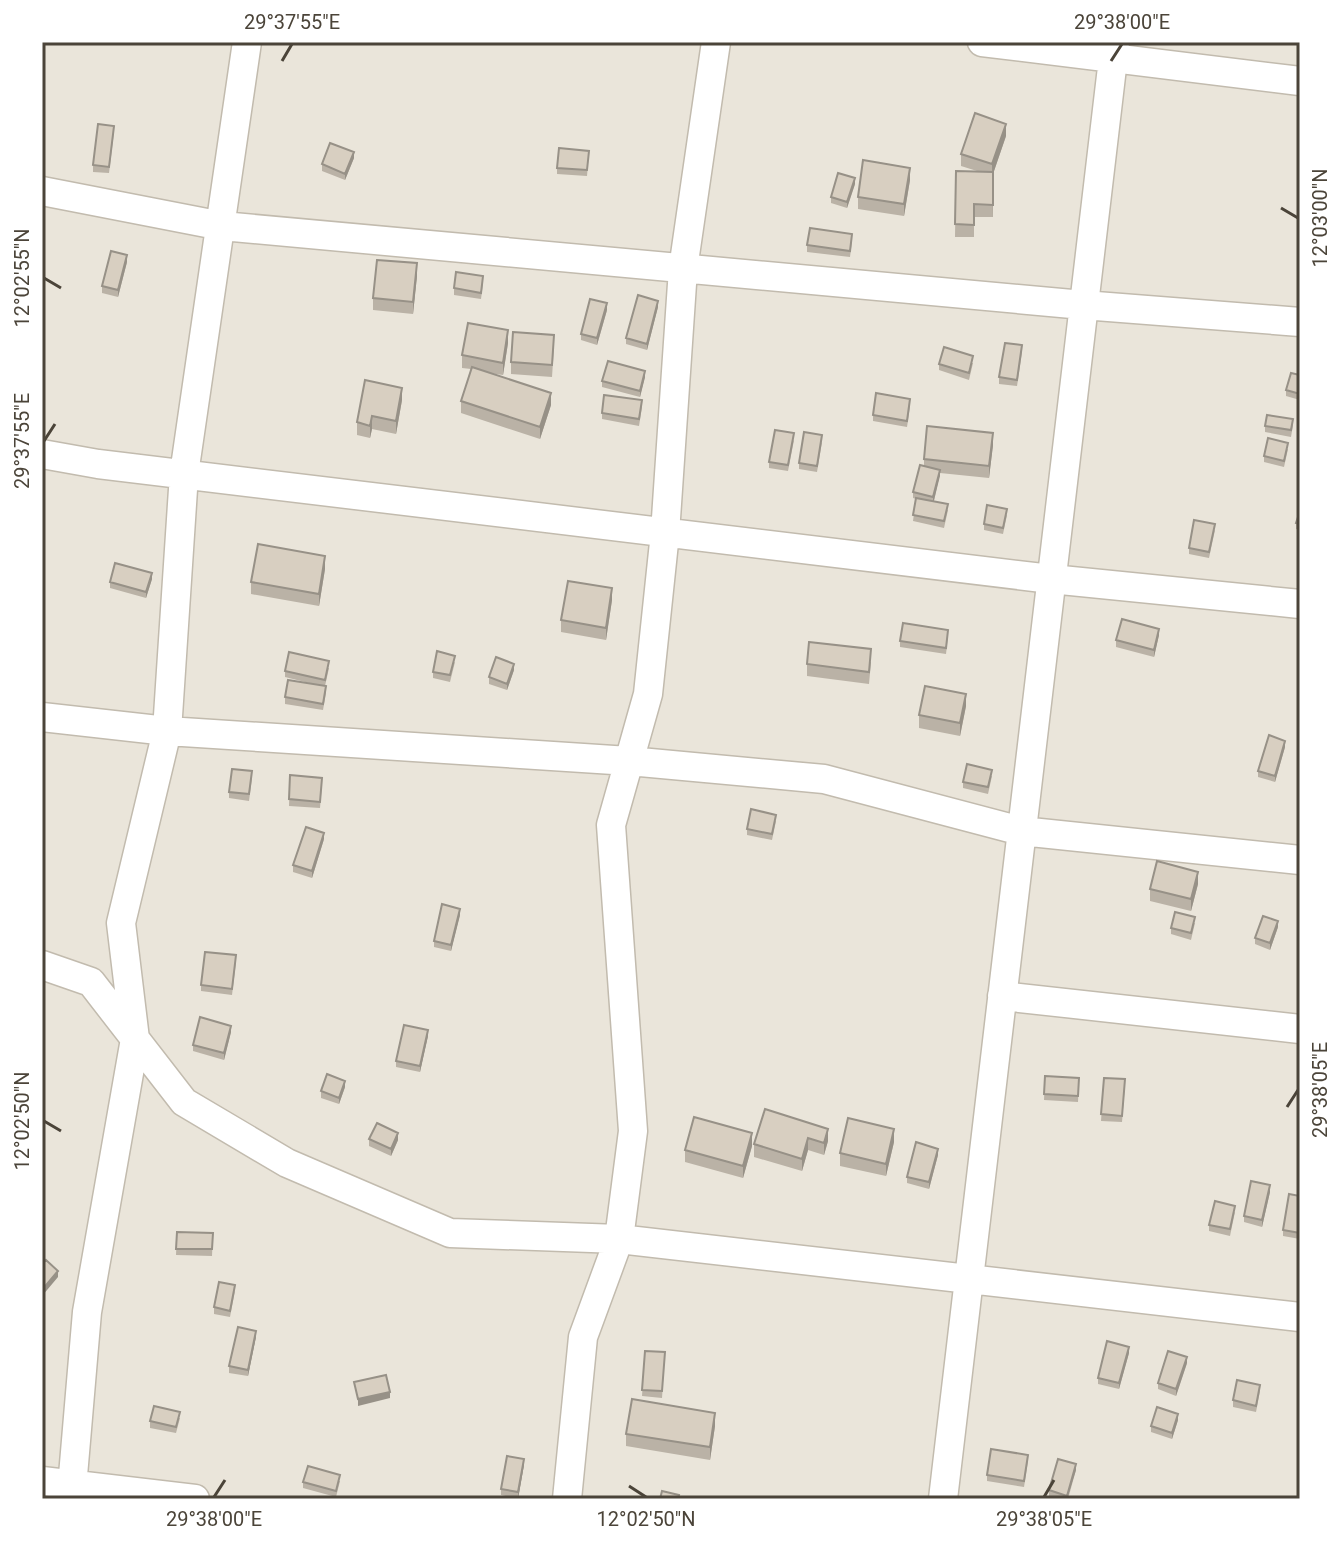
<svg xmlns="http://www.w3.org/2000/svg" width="1342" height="1541" font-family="Roboto,sans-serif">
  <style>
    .residential { fill: #eae5da }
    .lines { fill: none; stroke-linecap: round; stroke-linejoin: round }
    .street-casing { stroke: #c2bbae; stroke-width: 31 }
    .street { stroke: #fff; stroke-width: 28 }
    .wall { fill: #bab2a6 }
    .shaded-wall { fill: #979187 }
    .building { fill: #d8cfc1; stroke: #979187; stroke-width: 2 }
    .ticks { fill: none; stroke: #4b4439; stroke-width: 3 }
    .neatline { fill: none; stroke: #4b4439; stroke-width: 3 }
    .ticks-label { font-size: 20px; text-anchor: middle; fill: #4b4439 }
  </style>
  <rect width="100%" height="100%" fill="#f6f3ec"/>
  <path class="residential" d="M42,42H1300V1499H42Z"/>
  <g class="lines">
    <g class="street-casing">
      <path id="street" d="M982,42L1300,81
        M42,191L222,226L1083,305L1300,322
        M42,454L98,464L1051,579L1300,604
        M42,717L167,731L629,761L824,779L1021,831L1300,860
        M42,965L91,982L184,1102L287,1163L450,1233L619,1239L1300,1317
        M1002,996L1300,1029
        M42,1481L195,1499
        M71,1499L87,1312L135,1039L121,923L167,731L184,474L247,42
        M567,1499L583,1337L619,1239L633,1131L611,825L648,694L665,533L683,269L716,42
        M943,1499L1115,42"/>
    </g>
    <use href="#street" class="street"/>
  </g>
  <path class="wall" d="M114,132L109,173L93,172V165Z
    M1006,136L993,174V217H974V237H955L956,171H977L961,166V154Z
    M589,151L587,176L557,174V168Z
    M354,158L345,180L322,171V164Z
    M910,180L904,216L858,209V197Z
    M855,184L847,208L831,203V197Z
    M852,241L850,257L807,252V245Z
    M127,262L118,297L102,293V286Z
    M417,276L413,314L373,310V298Z
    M483,283L481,299L454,295V288Z
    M658,307L647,350L626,344V338Z
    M607,310L597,345L581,340V334Z
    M508,343L503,375L489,373L551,405L540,439L461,413V401L471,369L462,368V355Z
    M554,347L552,377L511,374V362Z
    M1022,352L1017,386L999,384V377Z
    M973,363L969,380L939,370V364Z
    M1300,375V400L1286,396V390Z
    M645,377L640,397L602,387V381Z
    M402,400L396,434L372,429L370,438L357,435V422Z
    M910,406L907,427L873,421V415Z
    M642,407L639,426L602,419V413Z
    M1293,425L1291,437L1265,432V426Z
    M794,440L788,471L769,468V462Z
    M822,442L817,472L799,469V463Z
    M993,445L989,478L940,473L934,501L948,510L944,528L913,521L916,499L913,498V492L924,466V459Z
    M1288,449L1284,467L1264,462V456Z
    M1300,511V530L1296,529V523Z
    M1007,515L1003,534L984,530V524Z
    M1215,530L1209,558L1189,554V548Z
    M325,569L319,606L251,594V582Z
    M152,579L146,598L110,588V582Z
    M612,600L606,640L561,632V620Z
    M1159,635L1154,657L1116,647V640Z
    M948,636L946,654L900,647V641Z
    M455,662L450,682L433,678V672Z
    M871,662L869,684L807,676V664Z
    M329,668L325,686L326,693L323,710L285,704V697L317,685L285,677V671Z
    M514,670L507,690L489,684V677Z
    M966,706L960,736L919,728V715Z
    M1285,747L1275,782L1258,777V771Z
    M290,775L322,784L320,808L289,806Z
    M992,776L988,794L963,788V782Z
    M252,778L249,801L229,798V792Z
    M776,821L772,840L747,835V829Z
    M324,839L312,878L293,872V865Z
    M1198,884L1191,911L1150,901V889Z
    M460,915L451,951L434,947V941Z
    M1195,923L1191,940L1171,934V928Z
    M1278,927L1270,950L1255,944V938Z
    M236,962L232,995L201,991V985Z
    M231,1032L224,1060L193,1051V1045Z
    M428,1036L420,1072L396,1067V1061Z
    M1045,1076L1079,1078L1078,1102L1044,1100Z
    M1104,1078L1125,1085L1122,1122L1101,1121Z
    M345,1087L339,1104L321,1098V1091Z
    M828,1129V1141L824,1155L808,1150L802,1171L754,1157V1144Z
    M369,1139L398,1140L391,1156L369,1146Z
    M894,1142L886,1176L840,1166V1153Z
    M752,1146L743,1178L685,1162V1150Z
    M938,1155L929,1189L907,1183V1177Z
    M1270,1192L1262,1227L1244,1222V1216Z
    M1300,1196V1239L1283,1236V1230Z
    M1235,1212L1230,1236L1209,1231V1225Z
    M177,1232L213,1233L212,1256L176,1255Z
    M235,1291L230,1317L214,1314V1307Z
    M256,1337L248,1376L229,1373V1366Z
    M645,1351L665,1352L662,1398L642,1396Z
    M1129,1353L1119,1389L1098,1384V1378Z
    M1187,1363L1176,1396L1158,1389V1383Z
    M1260,1391L1256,1412L1233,1407V1400Z
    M180,1418L176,1433L150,1428V1421Z
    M1178,1420L1172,1439L1151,1432V1426Z
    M715,1426L710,1460L626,1446V1434Z
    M1028,1461L1024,1487L987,1481V1475Z
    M524,1465L518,1499L501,1495V1489Z
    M1076,1470L1068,1499H1057L1049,1497V1490Z
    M340,1481L336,1497L303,1488V1482Z"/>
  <path class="shaded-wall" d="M1006,124V136L993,174V217L992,164Z
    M354,152V158L345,180V174Z
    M910,168V180L904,216V204Z
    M855,178V184L847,208V202Z
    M127,255V262L118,297V290Z
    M417,263V276L413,314V302Z
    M658,301V307L647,350V344Z
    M607,303V310L597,345V338Z
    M508,330V343L503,375V363Z
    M645,371V377L640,397V391Z
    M402,388V400L396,434V421Z
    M551,393V405L540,439V427Z
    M372,416V429L370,438V426Z
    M993,433V445L989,478V466Z
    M940,470V476L933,504V497Z
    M325,556V569L319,606V594Z
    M152,573V579L146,598V592Z
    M612,588V600L606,640V628Z
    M1159,629V635L1154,657V650Z
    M514,664V670L507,690V684Z
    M966,694V706L960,736V723Z
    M1285,741V747L1275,782V776Z
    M324,833V839L312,878V871Z
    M1198,872V884L1191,911V899Z
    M460,909V915L451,951V945Z
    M1278,921V927L1270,950V943Z
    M231,1026V1032L224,1060V1053Z
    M428,1030V1036L420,1072V1066Z
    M345,1081V1087L339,1104V1098Z
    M828,1129V1141L824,1155V1143Z
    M894,1129V1142L886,1176V1164Z
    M398,1133V1140L391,1156V1149Z
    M752,1133V1146L743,1178V1166Z
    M808,1138V1150L802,1171V1159Z
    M938,1149V1155L929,1189V1182Z
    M1270,1185V1192L1262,1227V1220Z
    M58,1271V1277L42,1296V1290Z
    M256,1331V1337L248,1376V1370Z
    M1129,1347V1353L1119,1389V1383Z
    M1187,1357V1363L1176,1396V1389Z
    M390,1392V1398L358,1406V1399Z
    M715,1413V1426L710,1460V1447Z
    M1178,1414V1420L1172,1439V1433Z
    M524,1459V1465L518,1499V1492Z
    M1076,1464V1470L1067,1499V1496Z"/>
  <path class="building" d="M975,113L1006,124L992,164L961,154Z
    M98,124L114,126L109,167L93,165Z
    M330,143L354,152L345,174L322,164Z
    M559,148L589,151L587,170L557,168Z
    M863,160L910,168L904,204L858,197Z
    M956,171L993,172V205L974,204V225L955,224Z
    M838,173L855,178L847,202L831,197Z
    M810,228L852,234L850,251L807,245Z
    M111,251L127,255L118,290L102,286Z
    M377,260L417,263L413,302L373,298Z
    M456,272L483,276L481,293L454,288Z
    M638,295L658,301L647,344L626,338Z
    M590,299L607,303L597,338L581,334Z
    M468,323L508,330L503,363L462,355Z
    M513,332L554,335L552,365L511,362Z
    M1005,343L1022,345L1017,380L999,377Z
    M944,347L973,356L969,373L939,364Z
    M608,361L645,371L640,391L602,381Z
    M472,367L551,393L540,427L461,401Z
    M1291,373L1300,375V394L1286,390Z
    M365,380L402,388L396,421L372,416L370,426L357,422Z
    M876,393L910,399L907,421L873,415Z
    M604,395L642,400L639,419L602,413Z
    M1267,415L1293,419L1291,430L1265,426Z
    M927,426L993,433L989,466L924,459Z
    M775,430L794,433L788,465L769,462Z
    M804,432L822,435L817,466L799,463Z
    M1268,438L1288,443L1284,461L1264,456Z
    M920,465L940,470L933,497L913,492Z
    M916,498L948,504L944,521L913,515Z
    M987,505L1007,509L1003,528L984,524Z
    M1300,511V524L1296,523Z
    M1194,520L1215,524L1209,552L1189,548Z
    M258,544L325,556L319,594L251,582Z
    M115,563L152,573L146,592L110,582Z
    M568,581L612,588L606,628L561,620Z
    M1122,619L1159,629L1154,650L1116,640Z
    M903,623L948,630L946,648L900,641Z
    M809,642L871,649L869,672L807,664Z
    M437,651L455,656L450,675L433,672Z
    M289,652L329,661L325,680L285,671Z
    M496,657L514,664L507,684L489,677Z
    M288,680L326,686L323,704L285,697Z
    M925,686L966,694L960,723L919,715Z
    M1269,735L1285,741L1275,776L1258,771Z
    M967,764L992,770L988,787L963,782Z
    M232,769L252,771L249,794L229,792Z
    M290,775L322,778L320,802L289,799Z
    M751,809L776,815L772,834L747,829Z
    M306,827L324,833L312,871L293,865Z
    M1157,861L1198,872L1191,899L1150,889Z
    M442,904L460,909L451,945L434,941Z
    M1175,912L1195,917L1191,933L1171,928Z
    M1263,916L1278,921L1270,943L1255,938Z
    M205,952L236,955L232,989L201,985Z
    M200,1017L231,1026L224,1053L193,1045Z
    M404,1025L428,1030L420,1066L396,1061Z
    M327,1074L345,1081L339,1098L321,1091Z
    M1045,1076L1079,1078L1078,1096L1044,1094Z
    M1104,1078L1125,1079L1122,1116L1101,1114Z
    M765,1109L828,1129L824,1143L808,1138L802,1159L754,1144Z
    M694,1117L752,1133L743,1166L685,1150Z
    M848,1118L894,1129L886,1164L840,1153Z
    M377,1123L398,1133L391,1149L369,1139Z
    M916,1142L938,1149L929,1182L907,1177Z
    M1251,1181L1270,1185L1262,1220L1244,1216Z
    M1289,1194L1300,1196V1233L1283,1230Z
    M1215,1201L1235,1206L1230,1229L1209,1225Z
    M177,1232L213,1233L212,1249H176Z
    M46,1260L58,1271L42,1290V1264Z
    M219,1282L235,1285L230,1311L214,1307Z
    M238,1327L256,1331L248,1370L229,1366Z
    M1107,1341L1129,1347L1119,1383L1098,1378Z
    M645,1351L665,1352L662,1391L642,1390Z
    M1168,1351L1187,1357L1176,1389L1158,1383Z
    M386,1375L390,1392L358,1399L354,1382Z
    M1237,1380L1260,1385L1256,1406L1233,1400Z
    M632,1399L715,1413L710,1447L626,1434Z
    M154,1406L180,1412L176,1427L150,1421Z
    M1157,1407L1178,1414L1172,1433L1151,1426Z
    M991,1449L1028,1455L1024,1481L987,1475Z
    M507,1456L524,1459L518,1492L501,1489Z
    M1058,1459L1076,1464L1067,1496L1049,1490Z
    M308,1466L340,1475L336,1491L303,1482Z
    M662,1491L679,1495L678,1499H660Z"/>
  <path class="ticks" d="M282,61L292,44M1111,61L1122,44M1281,208L1298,218M44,278L61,288M44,441L55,424M1287,1107L1298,1090M44,1121L61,1131M629,1486L646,1497M214,1497L225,1480M1044,1497L1054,1480"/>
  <rect width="1342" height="1541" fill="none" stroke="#ffffff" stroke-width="88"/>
  <rect x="44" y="44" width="1254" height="1453" class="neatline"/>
  <g class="ticks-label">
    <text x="292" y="29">29°37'55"E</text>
    <text x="1122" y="29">29°38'00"E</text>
    <text transform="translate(1320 218) rotate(-90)" y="7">12°03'00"N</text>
    <text transform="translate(22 278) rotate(-90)" y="7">12°02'55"N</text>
    <text transform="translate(22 441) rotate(-90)" y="7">29°37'55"E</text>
    <text transform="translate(1320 1090) rotate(-90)" y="7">29°38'05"E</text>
    <text transform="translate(22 1121) rotate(-90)" y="7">12°02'50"N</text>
    <text x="214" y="1526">29°38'00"E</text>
    <text x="646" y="1526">12°02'50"N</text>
    <text x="1044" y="1526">29°38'05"E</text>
  </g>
</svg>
